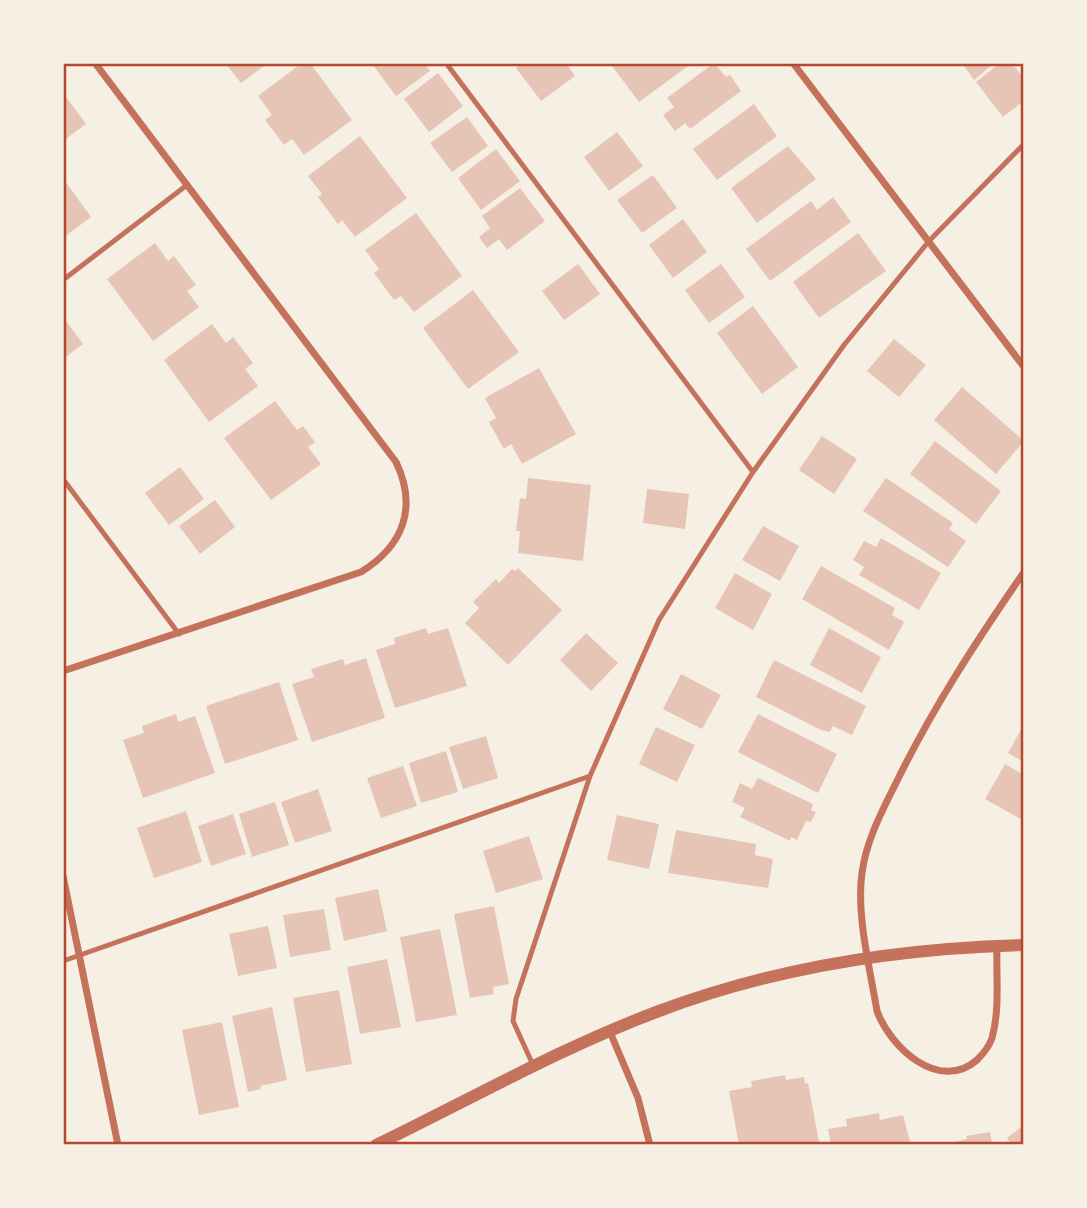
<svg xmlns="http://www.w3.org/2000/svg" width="1087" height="1208" font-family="Figtree,sans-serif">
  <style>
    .building { fill: #e6c5b7 }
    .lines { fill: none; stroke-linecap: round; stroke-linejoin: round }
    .service { stroke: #c5725c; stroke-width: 5 }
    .minor { stroke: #c5725c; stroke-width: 7 }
    .tertiary { stroke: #c5725c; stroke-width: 12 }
    .neatline { fill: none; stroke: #b5482f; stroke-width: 2.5 }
  </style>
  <rect width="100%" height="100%" fill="#f6efe4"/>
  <path class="building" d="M225,63H268L241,83Z
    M302,63H310L352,120L304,155L292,139L284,145L265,120L272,115L258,96Z
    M376,63H424L430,71L396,96L373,65Z
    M523,63H566L575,76L541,101L516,68Z
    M615,63H692L639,102L612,66Z
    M714,63L726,77L730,75L741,91L690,129L685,123L675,131L663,115L674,107L667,98Z
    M962,63H991L992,65L974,80Z
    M1000,63H1012L1024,79V101L1003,117L976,82Z
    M438,73L463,106L429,132L404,99Z
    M63,93L86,124L63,141Z
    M754,104L777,136L717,180L693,149Z
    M467,117L488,146L452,172L430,143Z
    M617,132L643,166L609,191L584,157Z
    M360,136L407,198L355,237L342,220L338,224L318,197L322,194L308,176Z
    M788,146L816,179L757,223L731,188Z
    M496,149L520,181L481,210L458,178Z
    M653,175L677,208L642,233L617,200Z
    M65,181L91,217L63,238V183Z
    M520,188L545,221L507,250L499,239L487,248L479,237L490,228L482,216Z
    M833,197L851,222L770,281L746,249L811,201L817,210Z
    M416,213L462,276L414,312L401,296L394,300L374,273L379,269L365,250Z
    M683,219L707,252L673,278L649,245Z
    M858,233L886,271L819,318L793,282Z
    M155,243L168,261L174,256L196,285L187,291L199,307L153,341L107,279Z
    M578,264L600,294L564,320L542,291Z
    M721,264L745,297L709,323L685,290Z
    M473,290L519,352L468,389L423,328Z
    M753,306L798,367L762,394L717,333Z
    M63,317L83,344L63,359Z
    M212,324L226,343L233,337L253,363L245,369L258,386L209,422L164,360Z
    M894,339L926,365L899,397L867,371Z
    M539,368L576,434L522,464L511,444L504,449L489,422L496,418L485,398Z
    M962,387L1024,441L996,474L934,420Z
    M275,401L297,430L303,426L315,442L308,447L321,464L271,500L224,438Z
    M822,436L857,459L834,494L799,470Z
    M935,441L1001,491L976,524L910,474Z
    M180,467L204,499L169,525L145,493Z
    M528,478L591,485L583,561L518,553L520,531H516L520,498L526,499Z
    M886,478L953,523L949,529L966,541L948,567L863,511Z
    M647,489L689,494L685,529L643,523Z
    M215,500L235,527L200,554L179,526Z
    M763,526L799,546L780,581L742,560Z
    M881,538L941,573L919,610L859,575L864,567L853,560L864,541L876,547Z
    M821,566L895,608L892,615L904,622L889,650L802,599Z
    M518,568L562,610L508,665L465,623L479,608L473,602L496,579L499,583L512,569L515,571Z
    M735,573L772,594L753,630L715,608Z
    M426,628L428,634L448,628L467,686L395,708L376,650L395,644L394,638Z
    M829,628L881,657L862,693L810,665Z
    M586,633L618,663L591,691L560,660Z
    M366,658L385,718L312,742L292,684L314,677L311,669L343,659L345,665Z
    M774,660L866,706L852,735L833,726L830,732L821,730L756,697Z
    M681,674L721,695L702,729L663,709Z
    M279,682L298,740L225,764L206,706Z
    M176,714L178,722L195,716L215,773L143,798L123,740L144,733L142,726Z
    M758,714L837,754L818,793L738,752Z
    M1024,724V762L1008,753Z
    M656,727L695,745L677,782L639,764Z
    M486,736L498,778L463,789L449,747Z
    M446,751L458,792L421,803L409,763Z
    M1005,764L1024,775V821L985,799Z
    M403,766L417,806L381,818L367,778Z
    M758,778L813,804L811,810L816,812L811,822L806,821L797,840L791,837L790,841L740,817L745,808L732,802L740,783L752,789Z
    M318,789L332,831L295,843L281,802Z
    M275,802L289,845L252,857L239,814Z
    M186,811L202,862L154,878L137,828Z
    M233,814L246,854L211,866L198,826Z
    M617,815L659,824L649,869L607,860Z
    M676,830L756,844L755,855L773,859L768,888L668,873Z
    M529,836L543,879L496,893L483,851Z
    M378,889L387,931L344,941L335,898Z
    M494,906L509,984L493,987L494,994L470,998L454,914Z
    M324,909L331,950L290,957L283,915Z
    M268,926L277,968L238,976L229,934Z
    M440,929L457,1015L416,1022L400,937Z
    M387,959L401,1027L360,1034L347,967Z
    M339,990L352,1064L306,1072L293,998Z
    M272,1007L287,1080L260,1086L261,1089L248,1092L232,1016Z
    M222,1022L239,1107L199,1115L182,1030Z
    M785,1075L786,1080L804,1077L805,1084L808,1083L819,1142L802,1145H739L729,1091L752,1087L751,1081Z
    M879,1113L880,1120L903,1115L911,1145H831L828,1129L847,1126L846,1119Z
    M1024,1125V1145H1012L1007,1138Z
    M990,1132L992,1145H943L967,1139L966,1136Z"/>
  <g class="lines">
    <path class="service" d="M446,63L753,472
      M63,280L187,185
      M63,479L179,634
      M63,961L590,776
      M533,1065L513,1021L516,999L590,776L659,620L753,472L844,345L929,241L1024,144"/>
    <path class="minor" d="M793,63L1024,367
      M63,671L361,572C403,546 418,508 396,462L95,63
      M63,876L118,1145
      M997,946C996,975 1000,1010 992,1038C989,1047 983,1054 977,1060C939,1093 890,1047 877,1011C870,969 856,914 862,873C866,841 882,811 896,783C932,709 977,640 1024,572
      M610,1032L638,1098L650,1145"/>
    <path class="tertiary" d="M376,1145C469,1100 562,1047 659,1011C776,967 900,948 1024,945"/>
  </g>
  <rect width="1087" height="1208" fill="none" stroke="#f6efe4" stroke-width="130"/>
  <rect x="65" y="65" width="957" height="1078" class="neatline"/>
</svg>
